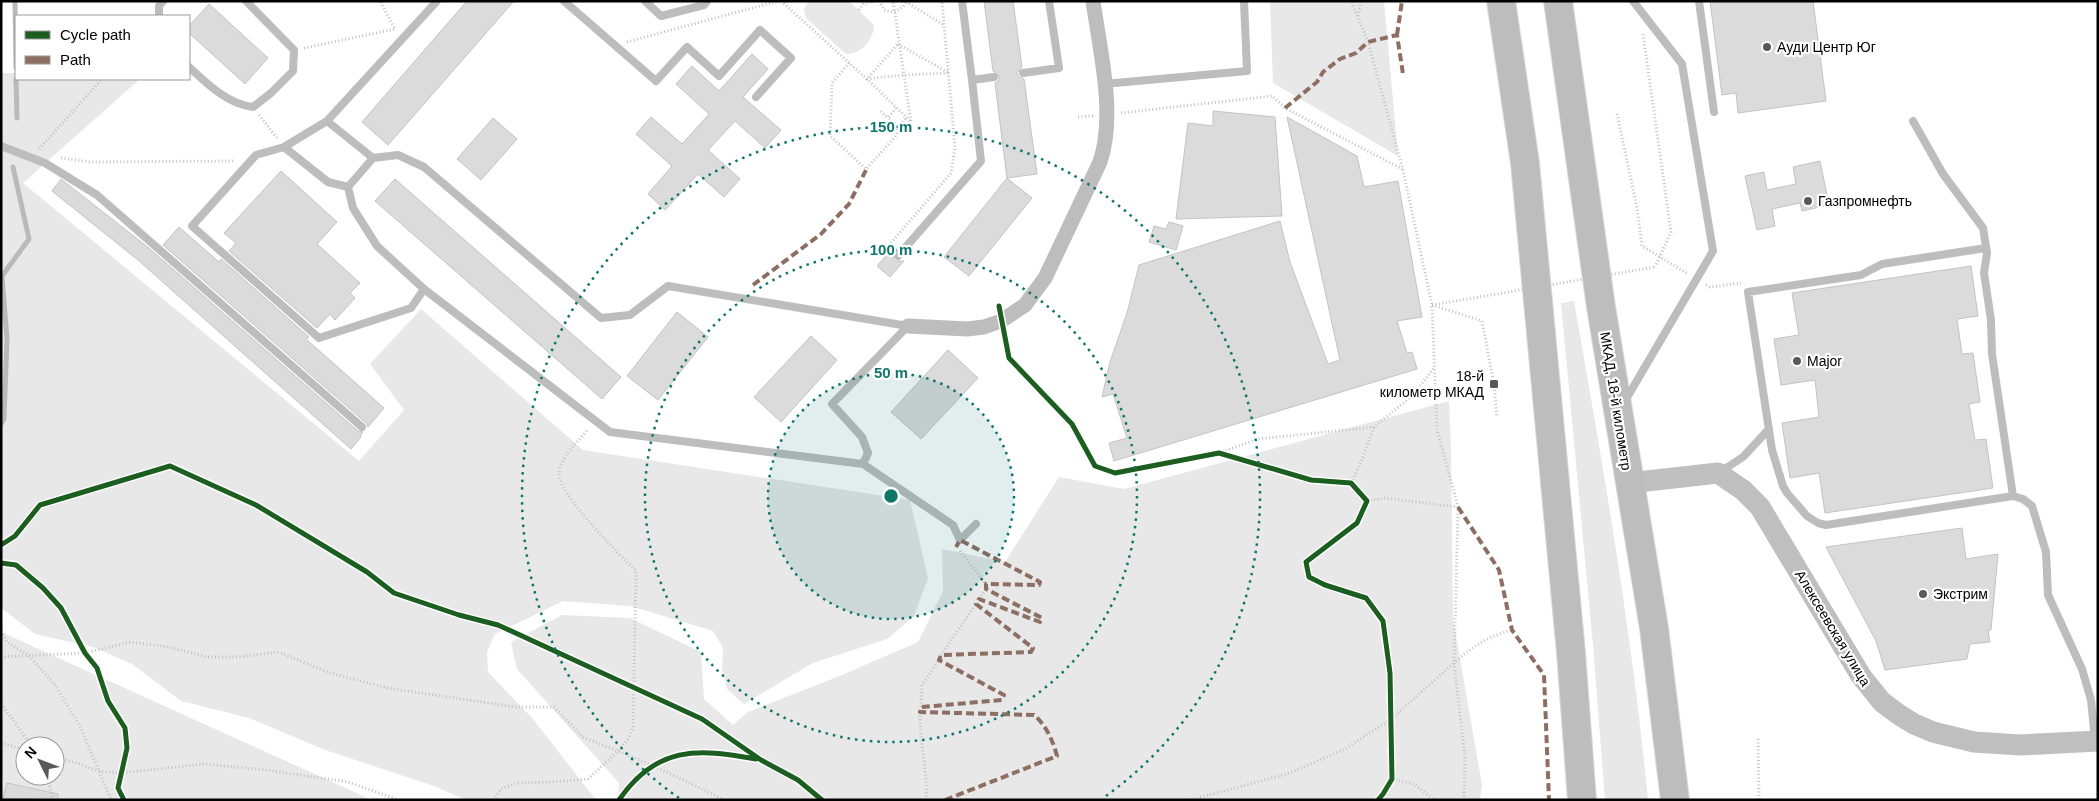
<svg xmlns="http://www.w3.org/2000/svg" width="2099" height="801" font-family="Helvetica,sans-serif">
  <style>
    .green { fill: #e8e8e8; fill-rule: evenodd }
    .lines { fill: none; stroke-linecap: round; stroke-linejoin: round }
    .stream { stroke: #bababa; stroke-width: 5 }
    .building { fill: #dbdbdb; stroke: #c3c3c3 }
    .highway-casing { stroke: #dbdbdb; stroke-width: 30 }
    .path { stroke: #c2c2c2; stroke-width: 3; stroke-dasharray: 1 2.5; stroke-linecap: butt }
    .lane { stroke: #bdbdbd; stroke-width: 8 }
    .street { stroke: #bdbdbd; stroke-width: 15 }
    .secondary { stroke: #bfbfbf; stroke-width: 21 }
    .highway { stroke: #bdbdbd; stroke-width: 28 }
    .path-bridge { stroke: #c2c2c2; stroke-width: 3; stroke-dasharray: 1 2.5; stroke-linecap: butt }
    .quiet { stroke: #8d6e63; stroke-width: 4; stroke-dasharray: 8 4; stroke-linecap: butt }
    .cycleway-casing { stroke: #fff; stroke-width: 8 }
    .cycleway { stroke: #1b5e20; stroke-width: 5 }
    .ring { fill: none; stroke: #0f766e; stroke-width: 2.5; stroke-dasharray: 2.5 5 }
    .poi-dot { fill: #595959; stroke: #fff; stroke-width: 2 }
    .labels { text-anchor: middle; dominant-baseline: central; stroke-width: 4.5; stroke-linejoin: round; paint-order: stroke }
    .poi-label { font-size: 14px; fill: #000; stroke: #fff; text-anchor: start }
    .street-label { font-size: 14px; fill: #000; stroke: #fff }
    .centre { fill: #0f766e; stroke: #fff; stroke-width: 2.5 }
    .ring-label { font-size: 15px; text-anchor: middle; font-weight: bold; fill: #0f766e; stroke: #fff; stroke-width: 4.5; stroke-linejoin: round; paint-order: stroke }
  </style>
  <rect width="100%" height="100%" fill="#fff"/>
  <path class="green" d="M809,1H849L874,25C874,39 861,55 846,54L807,19C803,11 803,8 809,1Z
    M1270,1H1384L1398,156L1273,83Z
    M1,73H16V79H140L23,183L359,461L404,410L370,364L421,309L583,450L910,500L928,578L914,616L887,639L813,663L744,704L727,689L722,669L723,648L713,631L630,606L563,601L495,634L487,652L488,672L533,719L596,800H466L434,786L325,750L249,718L181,701L132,664L93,647L35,634L1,608Z
    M1574,301C1603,466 1632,632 1648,800H1605L1593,645L1561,303Z
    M1449,401L1451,449L1453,618L1482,785L1480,800H618L619,783L517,669L511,642L562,615L630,618L701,652L704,699L733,725L748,712L842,675L918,642L943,591L942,549L1005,562L1059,477L1124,489Z
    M1,632L372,800H1ZM25,746H55V776H25Z"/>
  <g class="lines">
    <path class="stream" d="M15,1L16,68
      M16,79L17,118
      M1,424L4,419L7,339L2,276L29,239L13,167"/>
  </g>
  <path class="building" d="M467,1H514L388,145L362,122Z
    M984,1H1013L1022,67L1017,73L1019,77L1024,79L1037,174L1007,178L995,83L999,80V76L993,71Z
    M1710,1H1813L1826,101L1738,113L1736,93L1722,95Z
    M209,4L268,58L245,84L189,33V26Z
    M752,54L768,69L743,97L781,130L765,148L735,121L708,150L740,179L724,197L698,174L665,210L648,194L672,166L636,134L651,117L682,144L709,114L676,84L692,66L719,91Z
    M1213,111L1275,117L1282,216L1176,219L1188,123L1213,126Z
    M1287,117L1357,156L1364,187L1398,181L1422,317L1397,321L1407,353L1412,352L1417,369L1114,461L1109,443L1127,438L1113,394L1102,397L1110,362L1127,313L1139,265L1280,221L1290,262L1328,364L1340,360Z
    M493,118L517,139L481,180L457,159Z
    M1820,161L1829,205L1802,211L1800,203L1772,209L1775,226L1757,230L1745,176L1764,172L1767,190L1796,184L1793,167Z
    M281,171L337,222L317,244L360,283L350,293L355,298L335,320L330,314L317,328L229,251L236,243L224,233Z
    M1007,178L1032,198L969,276L944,257Z
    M61,179L149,248L358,431L363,432L360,436L361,437L351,449L138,260L52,191Z
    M395,179L621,377L602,399L375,201Z
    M1169,222L1183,226L1176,250L1149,242L1154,226L1166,229Z
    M179,227L219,262L221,259L309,337L306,339L384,408L368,427L366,423L163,245Z
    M891,250L894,252L893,257L895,261H904L890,277L877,266Z
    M1971,266L1978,316L1957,319L1962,354L1973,353L1980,402L1969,404L1975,440L1986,439L1993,488L1825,513L1819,473L1790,478L1782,423L1819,417L1815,380L1781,385L1774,339L1799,335L1792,293Z
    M677,312L708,337L658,400L627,376Z
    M811,336L837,360L781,422L754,397Z
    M948,350L978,378L921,439L891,412Z
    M1962,528L1966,559L1998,554L1991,630H1988L1990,642L1970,644L1967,659L1885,670L1876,641L1826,547Z
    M7,783L58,794V800L3,798Z"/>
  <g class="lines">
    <g class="highway-casing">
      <path id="highway" d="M1501,1L1525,163L1571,653L1582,800
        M1558,1L1601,307L1654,628L1675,800"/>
    </g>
    <path class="path" d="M781,1L867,79L911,122L893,1
      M879,1L884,10L894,12L903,7L906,2
      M906,2L944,25
      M859,10L864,3L875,1
      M1358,16L1361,1
      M1643,34L1671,232L1655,267
      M627,42L778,1
      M898,44L949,73L903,75L867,79Z
      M304,48L395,29L380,1
      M849,63L832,83L830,136L866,169L896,136L899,126
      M896,108L888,118L899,126L906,118
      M881,111L888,118
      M1121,113L1272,96L1285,108L1402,169
      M1617,114L1637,208L1642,246L1688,274
      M259,115L277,138
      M1078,117L1093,116
      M39,149L102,79
      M61,158L91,162L234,161
      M891,243L951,173L955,148L942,1
      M1706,285L1710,287L1741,283
      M1432,305L1482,321L1494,384L1497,417
      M1219,453L1258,439L1374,427
      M1351,483L1362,460L1374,427L1412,396L1434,368
      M1367,501L1384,498L1458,507
      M960,551L986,584
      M979,599L986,589
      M1,631L7,642L28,655L55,685L81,728L111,800
      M941,655L976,604
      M1,657L85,653L131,642L169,647L207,657H238L279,652L330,673L388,688L515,707H554L583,737L652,765L725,800
      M1,704L32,746
      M921,707L922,685L939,660
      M920,712C919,741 928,770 926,800
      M1758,739L1759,800
      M1,743L25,750
      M55,758L77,763L98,771L120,773L203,764L266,770L348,782L399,800
      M46,776L54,800
      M1392,779L1414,784L1434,800
      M493,800L501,789L518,783L552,782L588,779L618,751L628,739L633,728L636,571C620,555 559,495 559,474C559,458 579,441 588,429
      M1190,800L1287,774L1345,749L1390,720L1454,663L1458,507L1437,430L1432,305L1403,170L1368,42L1351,1
      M1464,800L1465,758L1454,663C1473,646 1487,637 1512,630"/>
    <path class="lane" d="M437,1L327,121L373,158L398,155L424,167L601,318L630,315L668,286L908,326
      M564,1L656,81L687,47L719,76L760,30L791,58L756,97
      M645,1L661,16L704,5L707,1
      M962,1L972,80
      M1699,1L1714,112
      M159,16V6L163,1
      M189,67C207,84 228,104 253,107L271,93L293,71L294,50L246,1
      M1023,73L1059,68L1049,1
      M1104,84L1247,71L1244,1
      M327,121L284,147L256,155L192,226L319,338L411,308L424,289
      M1913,121L1943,174L1983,228L1987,253L1984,273L1991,320L1992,354L2013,496
      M1,146L45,163L97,195L362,427
      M284,147L328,182L348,187
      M373,158L348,187L353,208L377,246L424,289L610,432L863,464
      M1986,248L1882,264L1861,275L1748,292L1772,450L1783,486L1787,493L1807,516L1818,523L1826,525L2013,496L2023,499L2032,506L2046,552L2048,595L2082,669L2091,700L2095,739
      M898,256L981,161L972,80L994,77
      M908,326L832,404L862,437L868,453L863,464L953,525L960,540L976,524
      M1625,401L1713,251L1682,64L1633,1
      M1720,472L1743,457L1769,429"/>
    <path class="street" d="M908,326L967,329L984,327L1001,321L1025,305L1045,278L1100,162C1116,115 1100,51 1093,1"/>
    <path class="secondary" d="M1629,483L1718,473L1743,490L1760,507L1861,676L1882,702L1898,714L1914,724L1933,732L1974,742L2020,745L2098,741"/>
    <use href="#highway" class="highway"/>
    <path class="path-bridge" d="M1432,305L1655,267"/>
    <path class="quiet" d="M1397,35L1402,1
      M1285,108L1317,82L1323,72L1340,59L1356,53L1368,42L1397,35L1403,74
      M753,285L821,234L849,204L867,168
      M1458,507L1499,570L1512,630L1544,675L1549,800
      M945,800L1057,756C1053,741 1046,725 1034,715L920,712L921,707L1002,700L1004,695L939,660L941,655L1031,652L1033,648L976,604L979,599L1040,622L1042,618L986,589V584L1039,585L1040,582L960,540L956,547"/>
    <g class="cycleway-casing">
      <path id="cycleway" d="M999,306L1009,358L1072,424L1095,466L1115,473L1219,453L1311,480L1351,483L1367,501L1357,523L1306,562L1309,577L1325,585L1366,598L1383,621L1390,673L1392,779L1383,794L1378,800
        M1,545L15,536L40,505L170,466L256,505L367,572L394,593L459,615L498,625L702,719L761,760L798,780L822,800
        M1,563L16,565L43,588L61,608L85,653L97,668L108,701L125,728L127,748L118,788L124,800
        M619,800C656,746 697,748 756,759"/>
    </g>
    <use href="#cycleway" class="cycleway"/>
  </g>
  <circle cx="891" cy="496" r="123" fill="#0f766e" fill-opacity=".12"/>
  <g class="ring">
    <circle cx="891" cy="496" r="123"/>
    <circle cx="891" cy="496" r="246"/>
    <path d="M679 798A369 369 0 1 1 1103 798"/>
  </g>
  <g class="poi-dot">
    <circle cx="1767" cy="47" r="5"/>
    <circle cx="1808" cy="201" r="5"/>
    <circle cx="1797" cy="361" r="5"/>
    <rect x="1489" y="379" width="10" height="10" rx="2.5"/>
    <circle cx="1923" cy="594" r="5"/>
  </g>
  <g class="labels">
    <g class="poi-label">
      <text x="1777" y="47">Ауди Центр Юг</text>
      <text x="1818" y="201">Газпромнефть</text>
      <text x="1807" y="361">Major</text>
      <text x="1484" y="376" text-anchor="end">18-й<tspan x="1484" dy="16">километр МКАД</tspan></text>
      <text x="1933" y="594">Экстрим</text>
    </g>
    <g class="street-label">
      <text transform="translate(1616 401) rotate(81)">МКАД, 18-й километр</text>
      <text transform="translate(1833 628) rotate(59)">Алексеевская улица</text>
    </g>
  </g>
  <circle cx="891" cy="496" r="8" class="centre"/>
  <g class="ring-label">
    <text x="891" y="132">150 m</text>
    <text x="891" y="255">100 m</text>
    <text x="891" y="378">50 m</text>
  </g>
  <rect width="2099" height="801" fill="none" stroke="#000000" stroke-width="5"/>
  <rect x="15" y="15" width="175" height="65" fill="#ffffff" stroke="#999999"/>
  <rect x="25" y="31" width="25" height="8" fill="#1b5e20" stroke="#999999"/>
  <text x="60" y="40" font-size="15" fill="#000000">Cycle path</text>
  <rect x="25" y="56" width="25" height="8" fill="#8d6e63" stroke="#999999"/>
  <text x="60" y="65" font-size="15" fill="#000000">Path</text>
  <g transform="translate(40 761) rotate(312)"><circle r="24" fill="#ffffff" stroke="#999999"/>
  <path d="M0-4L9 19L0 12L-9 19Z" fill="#595959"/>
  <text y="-8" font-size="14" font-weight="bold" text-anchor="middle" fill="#000000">N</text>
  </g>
</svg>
